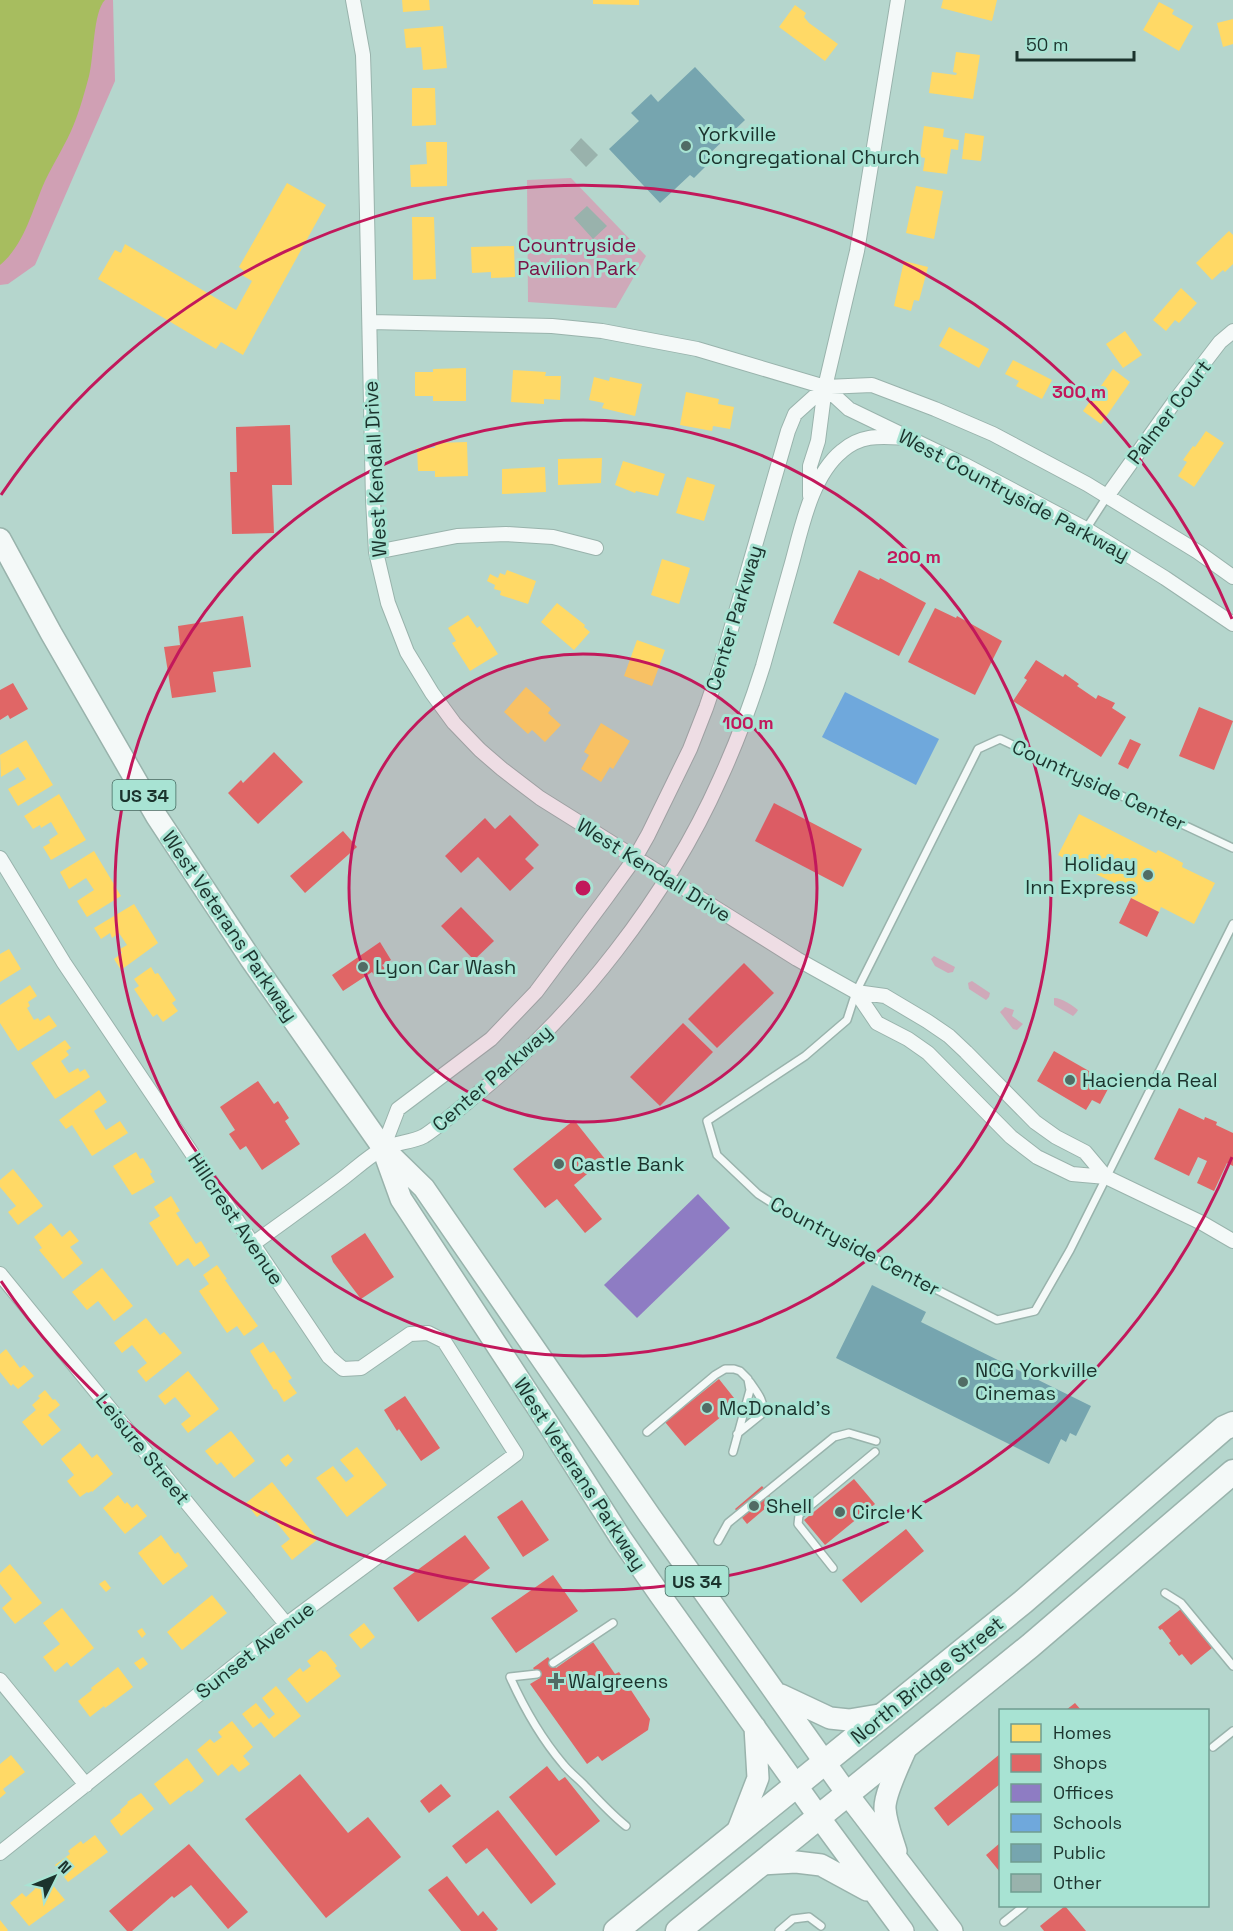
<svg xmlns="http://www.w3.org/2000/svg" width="1233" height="1931" font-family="'Space Grotesk',sans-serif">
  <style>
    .green { fill: #cfa9b9 }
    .forest { fill: #d0a0b4 }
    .water { fill: #a7bd5f }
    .homes { fill: #ffd966 }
    .shops { fill: #e06666 }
    .offices { fill: #8e7cc3 }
    .schools { fill: #6fa8dc }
    .public { fill: #76a5af }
    .building { fill: #99b2ac }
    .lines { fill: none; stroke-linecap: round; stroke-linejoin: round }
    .lane-casing { stroke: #99b3ac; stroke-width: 10 }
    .street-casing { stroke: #99b3ac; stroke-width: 16 }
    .primary-casing { stroke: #99b3ac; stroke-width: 24 }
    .highway-casing { stroke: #99b3ac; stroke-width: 27 }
    .lane { stroke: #f4f9f8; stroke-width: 7 }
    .street { stroke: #f4f9f8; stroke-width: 14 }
    .primary { stroke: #f4f9f8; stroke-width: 21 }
    .highway { stroke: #f4f9f8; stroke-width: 24 }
    .ring { fill: none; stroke: #c2185b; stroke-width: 3 }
    .poi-dot { fill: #516c65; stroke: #a8e3d3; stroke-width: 2 }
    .labels { text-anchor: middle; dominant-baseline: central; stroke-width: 6; stroke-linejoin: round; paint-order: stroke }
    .shield { fill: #a8e3d3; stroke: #45685f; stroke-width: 1.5 }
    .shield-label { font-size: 18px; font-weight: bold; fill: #1b332d }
    .poi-label { font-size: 20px; fill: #1b332d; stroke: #a8e3d3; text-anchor: start }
    .park-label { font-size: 20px; fill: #7b1246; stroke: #a8e3d3 }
    .street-label { font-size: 20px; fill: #1b332d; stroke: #a8e3d3 }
    .centre { fill: #c2185b; stroke: #a8e3d3; stroke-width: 3 }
    .ring-label { font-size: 18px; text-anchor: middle; font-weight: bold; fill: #c2185b; stroke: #a8e3d3; stroke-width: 6; stroke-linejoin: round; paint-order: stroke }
  </style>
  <rect width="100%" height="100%" fill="#b5d6cd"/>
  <path class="green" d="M571,178L646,256L616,308L528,302L527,180Z
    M934,956L955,967L953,972L948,973L935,966L931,959Z
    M972,981L990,993L989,997L986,1000L969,989L968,983Z
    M1054,998C1062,998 1072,1005 1078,1010L1076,1013L1073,1016L1054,1005Z
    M1005,1007L1014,1010L1012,1016L1023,1024L1017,1030L1013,1029L1000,1012Z"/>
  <path class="forest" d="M0,0H113L115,81L35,265L8,284L0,285Z"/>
  <path class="water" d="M0,0H105C93,12 94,57 89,76C85,91 80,109 74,124C66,144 54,162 45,181C32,210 25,244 0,265Z"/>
  <path class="homes" d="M402,0H429L430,10L403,12Z
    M593,0H639V5L593,4Z
    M943,0H997L992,21L941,8Z
    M1159,2L1174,10L1172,14L1193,26L1179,51L1143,30Z
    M795,5L806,13L804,17L809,23L838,44L825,61L779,27Z
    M1233,19V44L1223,47L1217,23Z
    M443,26L447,68L423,70L421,47L406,48L404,29Z
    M956,52L980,55L973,99L929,93L932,72L956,75L957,73L953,72Z
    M412,88H435L436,125L412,126Z
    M924,126L944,129L943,137L959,140L958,150L951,149L947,174L923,171L925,158L920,157Z
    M965,133L984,136L981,161L962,159Z
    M426,142H447V186L411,187L410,165L427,164Z
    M287,183L326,205L243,355L221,342L216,349L98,279L115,250L121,253L125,244L236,310L252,281L242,275L244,271L239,267Z
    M916,186L943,191L934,239L906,233Z
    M412,217H434L436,279L413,280Z
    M1229,231L1233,235V264L1225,272L1223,270L1212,280L1196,263Z
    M514,246L515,277L491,278V272L472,273L471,247Z
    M904,261L928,267L919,301L914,300L911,311L894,306Z
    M1181,288L1197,303L1179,323L1175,320L1166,331L1153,320Z
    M949,327L989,349L979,368L939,346Z
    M1125,331L1142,355L1123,368L1106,344Z
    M1013,360L1052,380L1042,399L1016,386L1019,381L1005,374Z
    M466,368V401H433V396H415V372H433V369Z
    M1113,369L1130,382L1101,424L1083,411Z
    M513,370L546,372L545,376H561L560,400L544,399V404L511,402Z
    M594,377L609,381L610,377L642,384L635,416L602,408L604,403L589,400Z
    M686,392L719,399L718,404L734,407L730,429L713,426L712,431L680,425Z
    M1206,431L1224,443L1194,487L1178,476L1187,462L1183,460L1193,446L1195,447Z
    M467,442L468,476L435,477V471H418L417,448H435V443Z
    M602,458L601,483L558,485V459Z
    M623,461L665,474L658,496L636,491L635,493L615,485Z
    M545,467L546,492L502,494V469Z
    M687,477L715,485L704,521L676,513Z
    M662,559L690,568L679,604L651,595Z
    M507,570L536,581L528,604L500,595L501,591L494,589L495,585L487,581L490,574L498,578L500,573L505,575Z
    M557,603L585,625L584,627L590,632L574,650L541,622Z
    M468,615L477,628L480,626L498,654L470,671L452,643L456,641L448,628Z
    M637,640L665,650L652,686L624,676Z
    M526,687L551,709L548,713L561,725L545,742L532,730L528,734L504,712Z
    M601,723L630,741L613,769L610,767L601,782L581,769L589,755L584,752Z
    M26,740L53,785L18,806L8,789L26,779L18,767L1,777L0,755Z
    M59,794L86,840L51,860L43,847L50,843L49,840L58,834L51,822L41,828L40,825L33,829L24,816Z
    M1079,814L1156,853L1158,850L1183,863L1182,867L1215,883L1194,924L1161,907L1159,912L1131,898L1134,893L1058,855Z
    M94,851L121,896L87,917L77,901L94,890L86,878L69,889L60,872Z
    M134,904L158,943L121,970L114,959L122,953L120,949L127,945L119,933L112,938L110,933L101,939L94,928Z
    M9,949L21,969L0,982V954Z
    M151,967L155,974L158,973L176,1000L172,1003L178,1011L163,1022L157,1014L153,1017L134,989L139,986L134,979Z
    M30,985L37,996L28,1002L30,1006L27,1008L34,1020L38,1018L40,1021L49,1015L57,1026L18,1051L0,1023V1005Z
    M65,1040L71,1048L66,1051L69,1055L61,1061L69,1073L78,1068L80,1072L85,1069L90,1077L55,1099L31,1063Z
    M99,1090L107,1102L94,1111L106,1130L120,1121L128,1133L92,1156L72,1125L66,1129L59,1120Z
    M136,1152L140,1159L143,1158L152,1172L150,1174L155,1182L132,1195L113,1166Z
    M13,1169L43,1206L18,1225L8,1212L16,1206L0,1187V1180Z
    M171,1196L180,1211L176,1213L196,1244L201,1241L210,1256L194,1267L188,1258L177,1266L149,1223L160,1216L154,1207Z
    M51,1223L62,1237L70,1230L79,1241L70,1247L83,1263L63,1279L39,1250L42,1248L34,1237Z
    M217,1265L227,1279L225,1280L258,1326L244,1336L237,1326L227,1333L199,1291L209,1284L203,1275Z
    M102,1268L133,1306L114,1321L98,1301L87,1310L72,1292Z
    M146,1318L160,1335L164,1332L182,1353L146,1382L137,1371L147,1363L132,1345L122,1353L114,1343Z
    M263,1342L270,1353L274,1351L292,1378L288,1381L297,1393L284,1402L276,1389L274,1390L250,1351Z
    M6,1349L20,1368L24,1365L34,1376L18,1389L13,1384L11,1386L0,1372V1354Z
    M188,1371L219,1409L188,1433L181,1424L191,1416L175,1397L165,1405L158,1396Z
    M45,1390L53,1400L55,1399L60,1405L48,1415L61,1430L42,1446L22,1422L36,1410L32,1405L40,1398L38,1396Z
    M231,1431L255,1461L234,1478L221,1462L217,1465L205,1451Z
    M80,1443L92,1458L97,1454L113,1474L92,1492V1491L88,1493L87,1492L80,1497L67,1481L74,1475L61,1459Z
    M357,1447L387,1485L347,1517L316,1478L333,1466L346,1482L354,1476L340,1460Z
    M288,1454L293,1460L286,1467L280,1460Z
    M272,1482L318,1539L292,1560L281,1546L290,1539L266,1510L257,1517L246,1503Z
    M118,1495L125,1504L127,1502L132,1508L137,1504L147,1516L125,1534L103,1508Z
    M161,1535L175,1554L178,1552L188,1566L163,1585L138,1553Z
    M10,1564L42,1603L15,1624L2,1608L12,1599L0,1584V1573Z
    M105,1580L111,1588L106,1592L99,1584Z
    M212,1595L227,1613L182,1650L167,1632Z
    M62,1608L94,1648L71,1667L67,1662L55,1672L43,1657L60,1644L43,1623Z
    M364,1623L375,1637L361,1649L349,1635Z
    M142,1628L146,1634L142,1638L137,1631Z
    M321,1650L324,1652L325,1651L337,1666L335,1668L341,1676L307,1703L287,1679L300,1668L303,1672L311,1666L307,1661Z
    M143,1657L148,1664L140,1670L134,1663Z
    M118,1667L133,1687L105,1708L104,1706L90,1717L78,1701L92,1690L91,1688Z
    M276,1686L301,1716L274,1738L261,1722L253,1728L242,1714L256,1703L269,1719L275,1714L262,1698Z
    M232,1721L253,1747L243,1756L250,1764L239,1772L232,1764L218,1776L197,1750L210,1739L214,1743L222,1737L218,1732Z
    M11,1755L25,1772L3,1789L6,1793L0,1798V1764Z
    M187,1758L204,1781L191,1792L189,1790L170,1805L154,1784Z
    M141,1793L154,1809L121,1836L110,1821L121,1812L120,1810L128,1803L127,1802Z
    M95,1835L108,1852L68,1882L55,1865L70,1854L68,1851L81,1841L83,1844Z
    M46,1877L65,1900L29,1926L10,1903L22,1893L26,1897L35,1889L34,1887Z
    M0,1920L8,1930L7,1931H0Z"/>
  <path class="shops" d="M290,425L292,485H272L274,533L232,534L230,472H237L236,427Z
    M859,570L879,580L880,578L926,603L899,656L833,623Z
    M935,608L956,618L957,616L1002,641L975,695L908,662Z
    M243,616L251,667L213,672L216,692L172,698L164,647L180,645L178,626Z
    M1036,660L1063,677L1065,674L1079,684L1077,686L1096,699L1098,695L1115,703L1112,708L1126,717L1101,757L1013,701L1027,680L1024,678Z
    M13,683L28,709L10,719L8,715L0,720V690Z
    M1199,707L1233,721L1214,770L1179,756Z
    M1130,739L1141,744L1128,769L1118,764Z
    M274,752L303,782L258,824L228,793L241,780L243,783Z
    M774,803L862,849L843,887L755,841Z
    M510,815L539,845L525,859L534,868L510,891L478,857L461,873L445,856L485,818L495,829Z
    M343,831L357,847L305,893L290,876Z
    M1131,898L1159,912L1147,937L1119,923Z
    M461,907L494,941L474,960L441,926Z
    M380,942L391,960L382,965L385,969L374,975L372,972L343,991L332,975Z
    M744,963L774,993L717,1048L688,1019Z
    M683,1023L713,1052L660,1106L630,1077Z
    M1054,1051L1103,1079L1100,1084L1108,1089L1100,1104L1092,1100L1086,1110L1037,1081Z
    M258,1081L274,1104L278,1101L289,1118L285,1121L300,1144L262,1170L246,1146L240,1150L229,1134L235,1130L220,1107Z
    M1179,1108L1204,1120L1205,1117L1217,1122L1216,1125L1233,1133V1166L1227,1163L1214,1191L1197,1183L1207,1161L1198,1157L1189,1176L1154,1159Z
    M574,1120L605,1159L574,1185L602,1219L585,1233L557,1199L545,1208L513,1169Z
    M365,1233L394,1277L361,1299L333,1262L331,1256Z
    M719,1379L738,1403L685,1446L665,1422Z
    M405,1396L440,1448L421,1461L399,1429L397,1431L384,1410Z
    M854,1479L875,1504L825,1545L804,1520Z
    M762,1486L771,1497L769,1499L773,1502L747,1524L735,1509Z
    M522,1500L549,1540L523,1557L497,1517Z
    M906,1529L924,1551L861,1603L842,1580Z
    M465,1535L490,1568L418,1622L393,1588Z
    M553,1575L578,1611L516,1653L491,1618Z
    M1181,1609L1212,1648L1191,1665L1182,1654L1179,1656L1169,1643L1171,1641L1162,1629L1160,1630L1158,1627Z
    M593,1642L615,1674L619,1672L650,1719L648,1730L602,1761L598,1756L587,1764L530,1684L540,1678L533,1668L548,1657L556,1668Z
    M1075,1703L1081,1710H1066Z
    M1000,1754V1784L948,1826L934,1808Z
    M547,1766L559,1781L565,1777L600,1821L556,1856L509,1797Z
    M300,1774L348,1833L368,1817L401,1857L326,1918L245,1819Z
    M441,1784L451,1796L429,1813L420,1801Z
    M498,1810L556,1884L531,1904L487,1848L466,1864L452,1846Z
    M1000,1843V1872L986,1855Z
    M189,1844L248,1912L228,1929L191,1885L174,1898L172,1896L132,1931H127L109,1911Z
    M447,1876L478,1916L483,1911L498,1929L496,1931H461L428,1890Z
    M1065,1906L1086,1931H1044L1040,1926Z"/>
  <path class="offices" d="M698,1194L730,1228L637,1318L604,1285Z"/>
  <path class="schools" d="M845,692L939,739L916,785L822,737Z"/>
  <path class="public" d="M695,67L745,120L707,156L711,161L694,178L690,175L660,203L609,149L639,121L631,113L651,94L658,102Z
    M872,1285L926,1312L921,1322L1091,1406L1076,1436L1070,1433L1066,1442L1061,1439L1049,1464L836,1358Z"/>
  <path class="building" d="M581,138L598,155L586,167L570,150Z
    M587,206L607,226L593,239L574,218Z"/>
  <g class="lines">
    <g class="lane-casing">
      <path id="lane" d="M1086,529L1108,495
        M1233,848L1000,739L978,749L856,992L847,1020L805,1056L707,1121L717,1155L758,1194L804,1223L997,1320L1035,1311L1070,1250L1233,924
        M647,1432L715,1375L725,1369H734L740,1371L748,1379L750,1390L733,1452
        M737,1434L763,1413C765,1401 756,1391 750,1382
        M718,1541L728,1523L834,1437L849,1433L876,1441
        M833,1568L798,1524L799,1515L875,1452
        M1165,1593L1181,1603L1233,1666
        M553,1663L613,1623
        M537,1674L510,1677C524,1708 541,1738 563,1764C570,1773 579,1779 586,1787C599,1801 611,1814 626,1826
        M1213,1747L1233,1731
        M1004,1922L1024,1906
        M779,1931L793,1919L809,1917L821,1926"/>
    </g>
    <g class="street-casing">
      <path id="street" d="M353,0L363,55L365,118L373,500L376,552L388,603L407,652L432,693L454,723L480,750L502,769L540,798L797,959L856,992L885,996L927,1021L949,1036L966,1052L1035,1122L1056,1137L1085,1152L1106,1177
        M370,322L552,326L602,331L697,349L825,387L872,385L935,409L993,434L1087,484L1198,552L1233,577
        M825,387L849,409L965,465L1086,529L1165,578L1233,624
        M1108,495L1177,398L1220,342L1233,331
        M810,496V466L818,441L825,387L857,251L898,0
        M376,552L457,536L506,534L553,537L596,548
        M0,858L64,963L329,1357L343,1369L361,1368L410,1334L428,1333L444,1341L516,1454L288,1623L0,1853
        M856,992L877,1023L908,1039L928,1053L1011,1137L1037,1157L1072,1174L1106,1177L1202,1223L1233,1241
        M383,1148L398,1109L491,1039L536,992L606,898L635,858L648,835L690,749L706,708L721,664L788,431L795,414L825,387
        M253,1244C283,1222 313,1201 342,1179C355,1169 368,1157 382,1149C395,1142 411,1143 424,1136C442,1124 459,1109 476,1095C576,1015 668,896 720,779C737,742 751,704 763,666C772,634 781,602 790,570C801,532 810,477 842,451C863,433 883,437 909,438
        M0,1274L286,1624
        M0,1680L86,1785"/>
    </g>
    <g class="primary-casing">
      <path id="primary" d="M0,539L51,633L157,817L250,958L383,1148L424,1188L650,1516L848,1795L952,1931
        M384,1152L401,1199L549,1425L620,1537L660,1595L819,1817L903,1931
        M781,1695L830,1718L849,1720L885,1714
        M736,1835L758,1778L755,1727
        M896,1851C892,1838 886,1823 885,1809C884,1794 901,1761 907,1746
        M760,1864L796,1862L821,1865L867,1890"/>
    </g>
    <g class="highway-casing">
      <path id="highway" d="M616,1931L1023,1602L1224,1428L1233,1424
        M678,1931L1030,1646L1233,1472"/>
    </g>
    <use href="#lane" class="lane"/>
    <use href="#street" class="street"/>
    <use href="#primary" class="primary"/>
    <use href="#highway" class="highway"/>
  </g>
  <circle cx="583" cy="888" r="234" fill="#c2185b" fill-opacity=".12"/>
  <g class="ring">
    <circle cx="583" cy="888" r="234"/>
    <circle cx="583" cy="888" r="468"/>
    <path d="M1232 1157A702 702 0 0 1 1 1281M1 495A702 702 0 0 1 1232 619"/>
  </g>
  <g class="poi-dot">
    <circle cx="686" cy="146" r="6"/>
    <circle cx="1148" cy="875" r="6"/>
    <circle cx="363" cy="967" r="6"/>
    <circle cx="1070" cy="1080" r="6"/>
    <circle cx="559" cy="1164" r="6"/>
    <circle cx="963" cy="1382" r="6"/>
    <circle cx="707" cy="1408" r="6"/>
    <circle cx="754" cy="1506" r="6"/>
    <circle cx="840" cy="1512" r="6"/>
    <path d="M553 1672h6v6h6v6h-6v6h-6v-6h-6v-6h6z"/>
  </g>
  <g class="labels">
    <g class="shield">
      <rect x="112.5" y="780" width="63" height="30" rx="4.5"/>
      <rect x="665.5" y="1566" width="63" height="30" rx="4.5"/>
    </g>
    <g class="shield-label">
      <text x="144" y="795">US 34</text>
      <text x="697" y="1581">US 34</text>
    </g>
    <g class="poi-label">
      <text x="698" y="134">Yorkville<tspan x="698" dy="23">Congregational Church</tspan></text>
      <text x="1136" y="864" text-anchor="end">Holiday<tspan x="1136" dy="23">Inn Express</tspan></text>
      <text x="375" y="967">Lyon Car Wash</text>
      <text x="1082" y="1080">Hacienda Real</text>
      <text x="571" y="1164">Castle Bank</text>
      <text x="975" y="1370">NCG Yorkville<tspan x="975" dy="23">Cinemas</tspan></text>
      <text x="719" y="1408">McDonald's</text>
      <text x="766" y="1506">Shell</text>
      <text x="852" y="1512">Circle K</text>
      <text x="568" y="1681">Walgreens</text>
    </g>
    <g class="park-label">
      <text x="577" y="245">Countryside<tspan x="577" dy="23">Pavilion Park</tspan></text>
    </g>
    <g class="street-label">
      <text transform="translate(1169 412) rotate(-53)">Palmer Court</text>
      <text transform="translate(375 469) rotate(-93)">West Kendall Drive</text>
      <text transform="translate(1014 495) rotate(28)">West Countryside Parkway</text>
      <text transform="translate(734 618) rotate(-73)">Center Parkway</text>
      <text transform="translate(1099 785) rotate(25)">Countryside Center</text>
      <text transform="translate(654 870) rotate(32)">West Kendall Drive</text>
      <text transform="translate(230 926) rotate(56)">West Veterans Parkway</text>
      <text transform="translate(492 1078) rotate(-41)">Center Parkway</text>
      <text transform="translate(236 1219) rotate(56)">Hillcrest Avenue</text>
      <text transform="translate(855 1246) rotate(28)">Countryside Center</text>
      <text transform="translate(143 1449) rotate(51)">Leisure Street</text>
      <text transform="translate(580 1474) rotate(57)">West Veterans Parkway</text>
      <text transform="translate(255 1650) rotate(-38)">Sunset Avenue</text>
      <text transform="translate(927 1680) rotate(-39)">North Bridge Street</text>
    </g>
  </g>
  <circle cx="583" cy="888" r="9" class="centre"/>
  <g class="ring-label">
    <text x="1079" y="398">300 m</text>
    <text x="914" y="563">200 m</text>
    <text x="748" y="729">100 m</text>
  </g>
  <rect x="999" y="1709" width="210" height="198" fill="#a8e3d3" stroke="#709d91" stroke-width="1.5"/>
  <rect x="1011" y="1724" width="30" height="18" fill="#ffd966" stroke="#709d91" stroke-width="1.5"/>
  <text x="1053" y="1739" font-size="18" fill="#1b332d">Homes</text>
  <rect x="1011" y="1754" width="30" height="18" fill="#e06666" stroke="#709d91" stroke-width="1.5"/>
  <text x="1053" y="1769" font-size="18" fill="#1b332d">Shops</text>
  <rect x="1011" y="1784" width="30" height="18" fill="#8e7cc3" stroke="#709d91" stroke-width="1.5"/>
  <text x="1053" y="1799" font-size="18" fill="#1b332d">Offices</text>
  <rect x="1011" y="1814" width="30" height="18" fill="#6fa8dc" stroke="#709d91" stroke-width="1.5"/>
  <text x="1053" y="1829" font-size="18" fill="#1b332d">Schools</text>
  <rect x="1011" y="1844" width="30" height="18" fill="#76a5af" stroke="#709d91" stroke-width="1.5"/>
  <text x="1053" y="1859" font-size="18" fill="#1b332d">Public</text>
  <rect x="1011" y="1874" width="30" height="18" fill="#99b2ac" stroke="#709d91" stroke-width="1.5"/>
  <text x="1053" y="1889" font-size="18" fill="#1b332d">Other</text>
  <g transform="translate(54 1877) rotate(47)" stroke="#a8e3d3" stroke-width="4.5" paint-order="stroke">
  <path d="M0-4.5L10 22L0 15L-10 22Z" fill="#1b332d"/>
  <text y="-9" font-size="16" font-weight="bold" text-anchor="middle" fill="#1b332d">N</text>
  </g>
  <path d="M1017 51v9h117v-9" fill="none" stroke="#1b332d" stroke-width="3"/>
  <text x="1026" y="51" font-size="18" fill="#1b332d" stroke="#a8e3d3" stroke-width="4.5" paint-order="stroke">50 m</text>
</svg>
